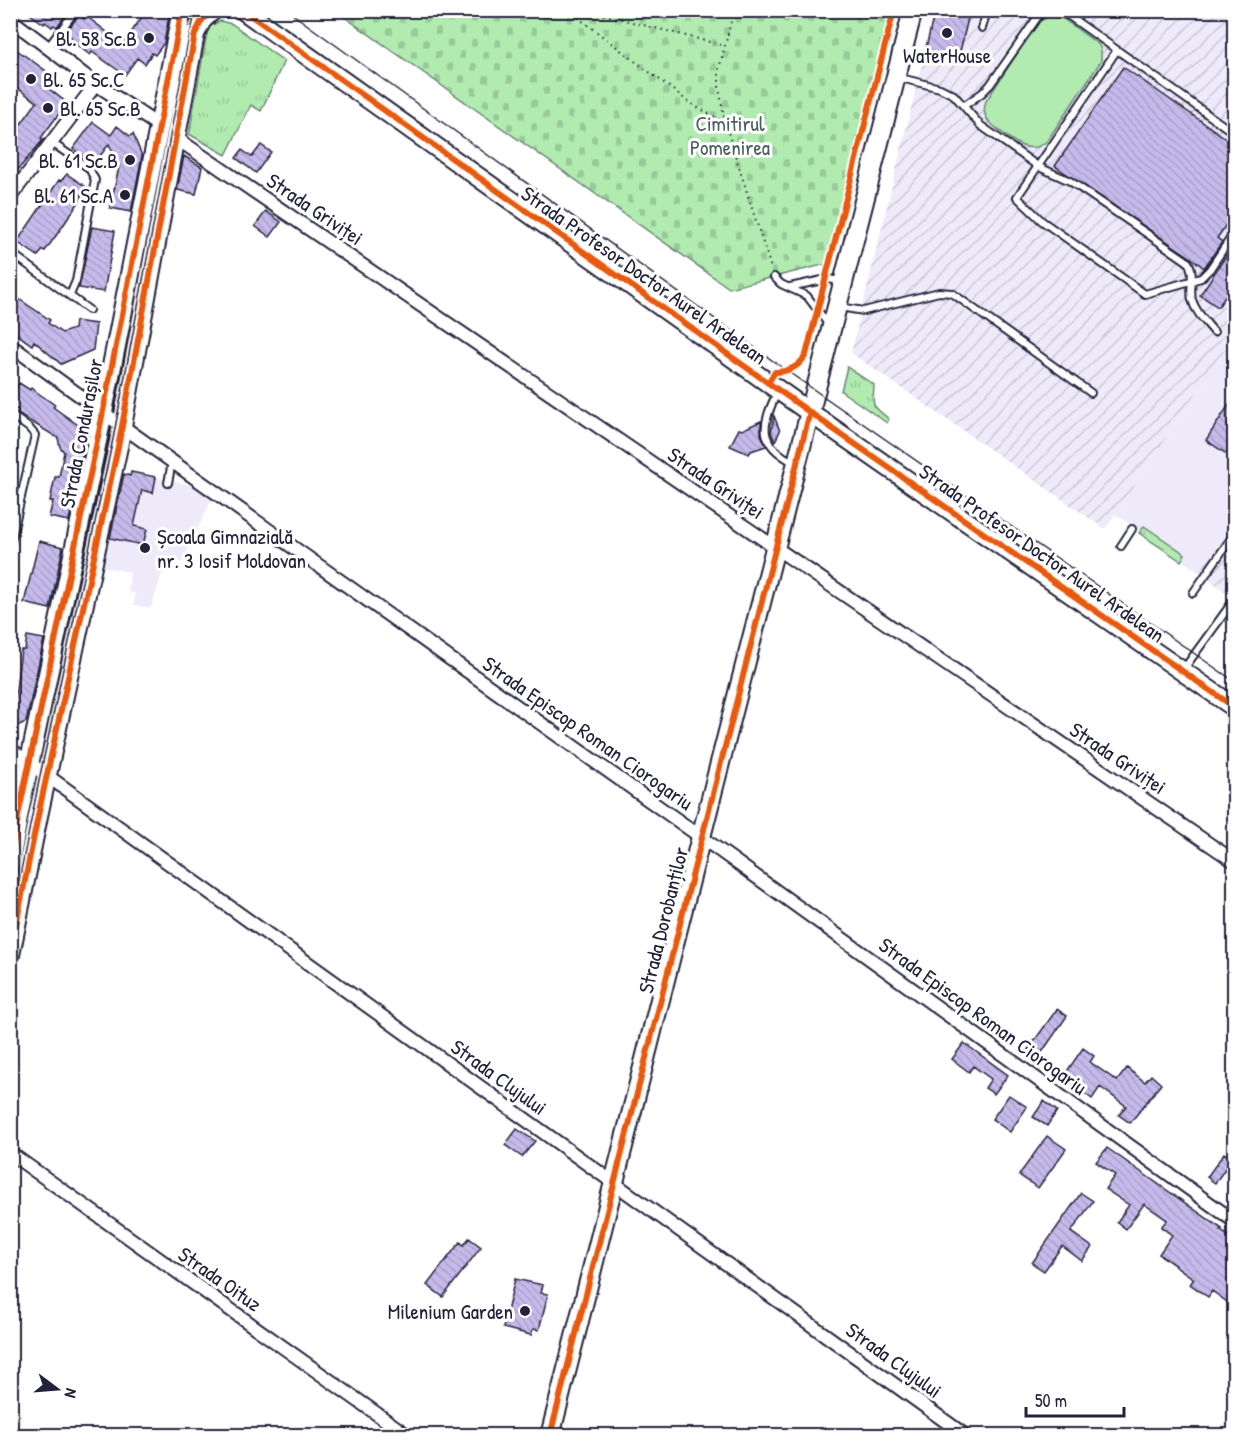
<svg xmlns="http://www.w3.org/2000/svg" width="1245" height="1446" font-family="'Patrick Hand',sans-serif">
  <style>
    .built { fill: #eeeaf9 }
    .industrial { fill: url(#industrial-furrows) }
    .grass { fill: url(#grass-tufts); stroke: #6a8676; stroke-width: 1.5 }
    .cemetery { fill: url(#cemetery-stones); stroke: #6a8676; stroke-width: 1.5 }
    .park { fill: #b1ebb0; stroke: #6a8676; stroke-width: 1.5 }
    .building { fill: url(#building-back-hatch); stroke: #22223b; stroke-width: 1.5 }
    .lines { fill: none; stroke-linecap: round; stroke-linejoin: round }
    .lane-casing { stroke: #22223b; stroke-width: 10 }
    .street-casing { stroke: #22223b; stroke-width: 16 }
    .secondary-casing { stroke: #22223b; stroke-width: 22 }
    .path { stroke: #22223b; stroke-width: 2; stroke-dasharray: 1.5 4.5; stroke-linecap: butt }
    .lane { stroke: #fff; stroke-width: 6 }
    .street { stroke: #fff; stroke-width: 12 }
    .secondary { stroke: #fff; stroke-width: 18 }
    .tram { stroke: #22223b; stroke-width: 1.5 }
    .cycleway-casing { stroke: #fff; stroke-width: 10 }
    .cycleway { stroke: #e8590c; stroke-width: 6 }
    .poi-dot { fill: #22223b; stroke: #fff; stroke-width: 2 }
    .labels { text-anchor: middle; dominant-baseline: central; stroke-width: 6; stroke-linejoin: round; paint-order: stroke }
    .poi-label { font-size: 21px; fill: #22223b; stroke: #fff; text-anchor: end }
    .park-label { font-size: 21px; fill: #4d5e5e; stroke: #fff }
    .street-label { font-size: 21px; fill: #22223b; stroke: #fff }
  </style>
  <defs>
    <pattern id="industrial-furrows" width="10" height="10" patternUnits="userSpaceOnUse" patternTransform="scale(1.5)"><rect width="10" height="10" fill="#eeeaf9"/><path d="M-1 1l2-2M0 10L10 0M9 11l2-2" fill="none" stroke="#ccc8d6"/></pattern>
    <pattern id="grass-tufts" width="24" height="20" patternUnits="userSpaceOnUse" patternTransform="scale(1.5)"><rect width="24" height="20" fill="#b1ebb0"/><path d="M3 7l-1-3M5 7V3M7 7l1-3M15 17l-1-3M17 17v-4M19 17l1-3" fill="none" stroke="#98c998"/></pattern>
    <pattern id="cemetery-stones" width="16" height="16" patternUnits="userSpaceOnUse" patternTransform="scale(1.5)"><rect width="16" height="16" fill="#b1ebb0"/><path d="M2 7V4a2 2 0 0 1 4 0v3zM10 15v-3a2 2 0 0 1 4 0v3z" fill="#98c998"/></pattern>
    <pattern id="building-back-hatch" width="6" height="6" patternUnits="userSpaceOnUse" patternTransform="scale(1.5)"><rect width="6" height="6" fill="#c6baeb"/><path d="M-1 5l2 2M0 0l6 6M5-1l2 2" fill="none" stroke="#aaa0ca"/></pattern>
  </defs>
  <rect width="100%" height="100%" fill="#fff"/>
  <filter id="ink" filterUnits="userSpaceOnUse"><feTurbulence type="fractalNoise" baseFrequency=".0167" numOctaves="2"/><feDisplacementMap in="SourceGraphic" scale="12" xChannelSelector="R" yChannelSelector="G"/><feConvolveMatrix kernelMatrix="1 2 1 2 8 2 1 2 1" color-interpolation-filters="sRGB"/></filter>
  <g filter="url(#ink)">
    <path class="built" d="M1234,337V519L1199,572L1115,514Z
      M131,472L192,485L212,499L182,562L167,559L151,608L134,605L135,594L128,592L130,572L100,566L118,473L130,476Z"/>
    <path class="industrial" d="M935,11H1234V306L1229,316L1234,337L1105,529L851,353Z
      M1234,519V598L1199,572Z"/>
    <path class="grass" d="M220,21L232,24L284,61L261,111L251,105L226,155L189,134L207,32L210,26Z
      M847,367L874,385C873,407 870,404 889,419L887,423L841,391Z
      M1144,526L1185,554L1181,561L1139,533Z"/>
    <path class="cemetery" d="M336,11H891L827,264L729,288Z"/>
    <path class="park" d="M1050,16L1062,18L1099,45L1101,50V61L1047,141C1027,159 1007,136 990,123C984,116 983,110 986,101L1038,22Z"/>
    <path class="building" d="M24,10H69L57,27L54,25L52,27L45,22L44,24Z
      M147,10H170L168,15L169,16L164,43L155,55L152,53L145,64L137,58L125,75L92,52L90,55L69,39L71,37L65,33L79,15L84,19L86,16L123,44Z
      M935,10H970L957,64L924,56Z
      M10,45L49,73L47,77L53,81L48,88L67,103L41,138L43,140L17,171L10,166V134L19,122L21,124L37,102L10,83Z
      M1123,67L1234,144V213L1217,238L1222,242L1204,268L1190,257L1055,166Z
      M93,122L111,135L117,126L130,136L133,134L142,156L131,212L110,208L119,167L109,144L94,164L73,149Z
      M261,145L271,152L256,173L236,158L242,150L252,157Z
      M184,156L202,167L196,194L177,190Z
      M67,174L86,187L81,195L83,196L60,230L45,251L43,250L38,256L17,242L59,180L61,181Z
      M266,211L281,222L270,237L255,226Z
      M92,227L115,231L104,292L79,288Z
      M1231,248L1234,251V284L1218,307L1200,295Z
      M10,293L50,320L48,323L62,333L74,329L75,321L96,324L93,350L61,364L34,341L32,345L10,329Z
      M19,383L30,390L31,388L55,405L53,407L78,425L85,442L69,521L49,517L53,501H50L55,477H59L64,452L60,447L58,438L20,415L17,412L18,410L10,405V396Z
      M1234,397V459L1206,440Z
      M774,416L780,431L775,441L771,432Z
      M761,421V434L766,446L751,451L749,454L730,446L739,429L742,430Z
      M131,472L156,477L153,493L142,490L134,526L147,529L143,545L110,538L124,474L130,476Z
      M39,541L63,547L50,609L24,603Z
      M27,636L44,639L26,722L10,729V699L15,697L21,650H25Z
      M1057,1009L1067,1016L1038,1058L1027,1051Z
      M964,1043L1008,1075L994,1094L985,1088L991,1079L973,1066L969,1072L952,1059Z
      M1083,1048L1094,1056L1090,1062L1117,1081L1127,1068L1145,1082L1151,1075L1161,1084L1130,1123L1119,1115L1126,1106L1100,1087L1092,1099L1063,1077Z
      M1009,1095L1027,1107L1010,1132L992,1119Z
      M1044,1101L1057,1111L1047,1126L1033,1117Z
      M517,1129L535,1141L522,1157L505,1145Z
      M1047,1136L1066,1149L1038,1188L1019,1175Z
      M1107,1148L1222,1229L1220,1230L1234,1240V1307L1212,1291L1208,1297L1190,1284L1194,1279L1159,1254L1172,1235L1161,1227L1167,1220L1144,1204L1126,1229L1117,1222L1129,1205L1105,1189L1115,1175L1096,1162Z
      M1224,1153L1232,1159L1215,1183L1207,1177Z
      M1081,1193L1093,1201L1071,1232L1092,1247L1082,1261L1062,1246L1044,1271L1032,1263Z
      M469,1238L481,1247L443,1297L427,1285L460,1242L464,1245Z
      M515,1279L543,1285L541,1293L548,1294L539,1330L533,1329L531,1335L503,1328Z"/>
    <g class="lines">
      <g class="lane-casing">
        <path id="lane" d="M1051,10L1069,16L1234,133
          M982,28L987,10
          M48,47L76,10
          M1117,50L1017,197L1042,221L1145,294L1201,278L1210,269L1234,233
          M897,77L940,88L954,95L980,125L1039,167L1070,181L1187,261C1196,271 1189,287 1192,300C1196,313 1206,322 1214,332
          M965,105L982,93L990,85L1037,18L1043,12L1049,10
          M52,143L89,168L95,180L76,281L70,295
          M10,252L89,310
          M774,277L781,284L807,296L828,324
          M790,287L827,279L842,281
          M839,307L864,311L939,292L952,293L1091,393
          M10,365L20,352
          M778,391C761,425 757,444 795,463
          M10,414L29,428L35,435L10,546
          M168,483L172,462
          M1121,546L1132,529
          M1193,593L1234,534
          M1183,670L1234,600"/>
      </g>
      <g class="street-casing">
        <path id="street" d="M10,19L96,84L159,126
          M176,138L1234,861
          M10,197L96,84
          M10,345L122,426L701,837L1234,1221
          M10,749L966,1436
          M10,1153L408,1436"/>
      </g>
      <g class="secondary-casing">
        <path id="secondary" d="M243,10L829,426L1234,707
          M10,862L19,812L99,432L182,10
          M10,955L38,816L119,442L195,34L202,20L213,10
          M550,1436L701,837L913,10"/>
      </g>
      <path class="path" d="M568,10L690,103L725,123
        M586,10L725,46
        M734,10L719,69V87L725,123L771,268"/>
      <use href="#lane" class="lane"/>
      <use href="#street" class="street"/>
      <use href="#secondary" class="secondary"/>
      <path class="tram" d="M287,10L787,371L1234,681
        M10,926L41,771L113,439L187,47L196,10"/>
      <g class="cycleway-casing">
        <path id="cycleway" d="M243,10L829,426L1234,707
          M768,383L775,372C789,372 799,367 806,355L894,10
          M10,862L19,812L99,432L182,10
          M10,955L38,816L119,442L195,34L202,20L213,10
          M550,1436L810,412"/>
      </g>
      <use href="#cycleway" class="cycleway"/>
    </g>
  </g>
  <g class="poi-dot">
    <circle cx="947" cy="33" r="6"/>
    <circle cx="149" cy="38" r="6"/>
    <circle cx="31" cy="79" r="6"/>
    <circle cx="48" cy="108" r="6"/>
    <circle cx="130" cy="160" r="6"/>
    <circle cx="125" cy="195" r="6"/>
    <circle cx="145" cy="548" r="6"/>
    <circle cx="525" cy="1311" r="6"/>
  </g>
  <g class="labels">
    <g class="poi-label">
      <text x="137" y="38">Bl. 58 Sc.B</text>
      <text x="947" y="55" text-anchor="middle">WaterHouse</text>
      <text x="43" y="79" text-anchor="start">Bl. 65 Sc.C</text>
      <text x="60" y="108" text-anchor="start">Bl. 65 Sc.B</text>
      <text x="118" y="160">Bl. 61 Sc.B</text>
      <text x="113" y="195">Bl. 61 Sc.A</text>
      <text x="157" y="536" text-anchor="start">Școala Gimnazială<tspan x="157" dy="24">nr. 3 Iosif Moldovan</tspan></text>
      <text x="513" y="1311">Milenium Garden</text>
    </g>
    <g class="park-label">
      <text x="730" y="123">Cimitirul<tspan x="730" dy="24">Pomenirea</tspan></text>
    </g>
    <g class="street-label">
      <text transform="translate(315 209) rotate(34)">Strada Griviței</text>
      <text transform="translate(644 275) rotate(35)">Strada Profesor Doctor Aurel Ardelean</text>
      <text transform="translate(81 433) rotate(-79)">Strada Condurașilor</text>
      <text transform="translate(716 483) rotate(34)">Strada Griviței</text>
      <text transform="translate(1042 553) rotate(35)">Strada Profesor Doctor Aurel Ardelean</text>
      <text transform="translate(588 733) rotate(35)">Strada Episcop Roman Ciorogariu</text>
      <text transform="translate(1118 758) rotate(34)">Strada Griviței</text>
      <text transform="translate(663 920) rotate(-76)">Strada Dorobanților</text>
      <text transform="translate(983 1016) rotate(36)">Strada Episcop Roman Ciorogariu</text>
      <text transform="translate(499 1077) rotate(36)">Strada Clujului</text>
      <text transform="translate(220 1279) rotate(35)">Strada Oituz</text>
      <text transform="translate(894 1360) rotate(36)">Strada Clujului</text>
    </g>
  </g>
  <rect width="1245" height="1446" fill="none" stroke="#fff" stroke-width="36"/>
  <rect x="18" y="18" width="1209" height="1410" fill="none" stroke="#22223b" stroke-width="2" filter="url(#ink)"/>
  <g transform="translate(57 1389) rotate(106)" stroke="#ffffff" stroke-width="4.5" paint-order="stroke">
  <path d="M0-4.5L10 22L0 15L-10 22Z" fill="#22223b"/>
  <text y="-9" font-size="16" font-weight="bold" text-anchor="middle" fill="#22223b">N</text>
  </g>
  <path d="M1026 1407v9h98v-9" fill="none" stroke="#22223b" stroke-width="3"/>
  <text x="1035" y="1407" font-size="18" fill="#22223b" stroke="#ffffff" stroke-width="4.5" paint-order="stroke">50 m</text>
</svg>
